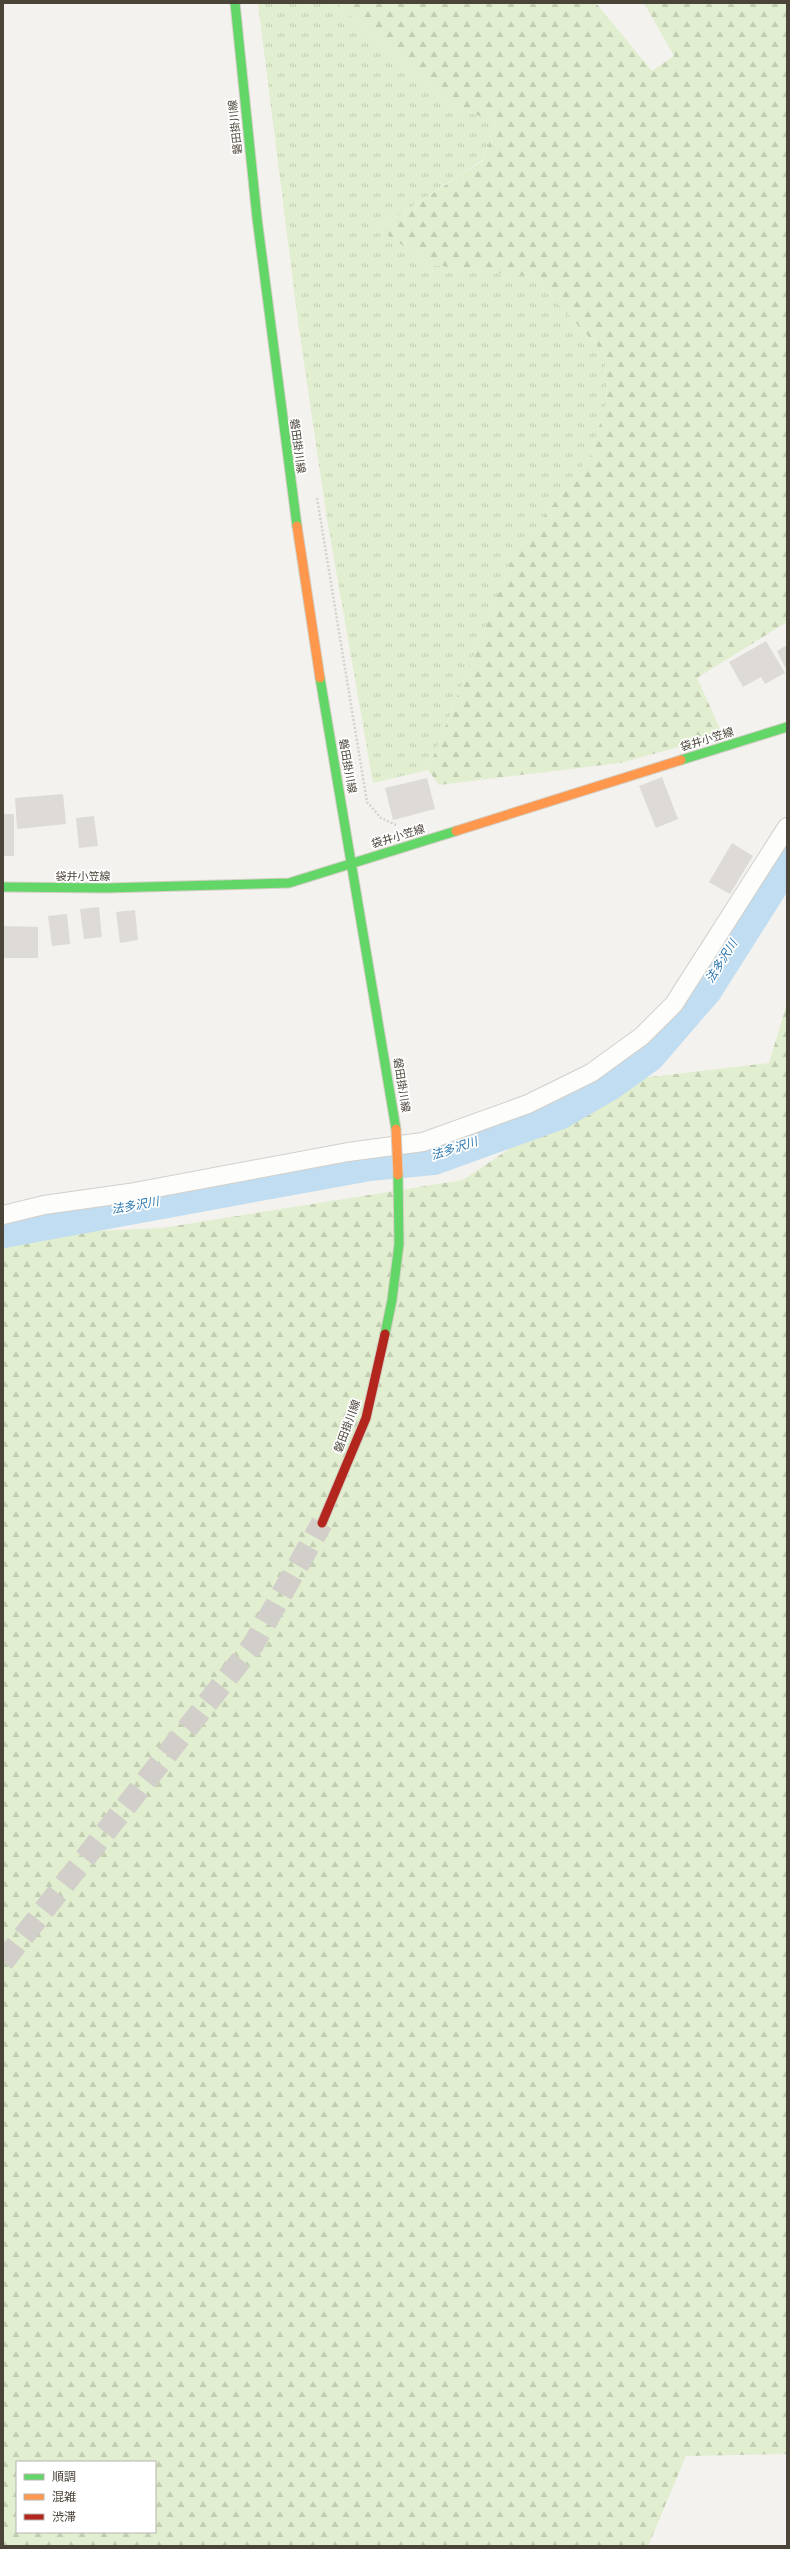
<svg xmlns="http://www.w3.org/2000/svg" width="790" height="2549" font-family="'PT Sans','Noto Sans JP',sans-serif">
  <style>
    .grass { fill: url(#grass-tufts) }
    .forest { fill: url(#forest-firs); fill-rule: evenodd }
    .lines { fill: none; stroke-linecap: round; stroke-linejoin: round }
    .river { stroke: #c0ddf1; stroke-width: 38 }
    .building { fill: #dedbd6 }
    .secondary-tunnel { stroke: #d2cfca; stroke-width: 22; stroke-dasharray: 22 11; stroke-linecap: butt }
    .street-casing { stroke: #d2d0cb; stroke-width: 20 }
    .fast-casing { stroke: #d3cfc5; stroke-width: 11 }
    .slow-casing { stroke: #d3cfc5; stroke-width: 11 }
    .jam-casing { stroke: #d3cfc5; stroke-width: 11 }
    .path { stroke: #d3d2cc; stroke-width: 2.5; stroke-dasharray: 2 2; stroke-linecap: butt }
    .street { stroke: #fdfdfc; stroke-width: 18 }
    .fast { stroke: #63d668; stroke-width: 9 }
    .slow { stroke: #ff974d; stroke-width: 9 }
    .jam { stroke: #b3261e; stroke-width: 9 }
    .slow-bridge-casing { stroke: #d3cfc5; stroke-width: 11; stroke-linecap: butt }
    .slow-bridge { stroke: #ff974d; stroke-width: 9 }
    .labels { text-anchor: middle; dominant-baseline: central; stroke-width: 3.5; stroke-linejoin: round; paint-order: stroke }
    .street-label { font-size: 11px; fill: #4b4439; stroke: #fff }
    .water-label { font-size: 12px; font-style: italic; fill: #2e7ab2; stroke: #fff }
  </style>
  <defs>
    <pattern id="grass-tufts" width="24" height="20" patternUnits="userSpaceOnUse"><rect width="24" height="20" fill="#e1eecf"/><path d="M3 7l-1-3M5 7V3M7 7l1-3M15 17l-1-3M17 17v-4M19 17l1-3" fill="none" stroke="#c3cdb2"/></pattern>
    <pattern id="forest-firs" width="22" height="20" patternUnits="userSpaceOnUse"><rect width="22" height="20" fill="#e1eecf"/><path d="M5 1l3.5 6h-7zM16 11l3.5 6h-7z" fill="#c3cdb2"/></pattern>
  </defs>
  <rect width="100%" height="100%" fill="#f4f2ee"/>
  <path class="grass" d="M258,3H337L448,104L495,122L484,159L378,229L432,265L533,277L605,354L607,401L590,456L512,559L428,770L373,783L327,519L298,322Z"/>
  <path class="forest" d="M337,3H596L652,71L674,56L644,3H787V622L697,678L723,735L620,763L439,785L428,770L512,559L590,456L607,401L605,354L533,277L432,265L378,229L484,160L495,122L448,104Z
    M787,1003V2454L686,2456L648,2546H3V1235L162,1228L463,1180L608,1082L769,1063ZM17,2462H155V2532H17Z"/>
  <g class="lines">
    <path class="river" d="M3,1229L369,1162L433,1156L558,1111L608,1082L647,1054L704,988L787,857"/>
  </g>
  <path class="building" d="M766,641L785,673L765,684L761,677L743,687L729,662Z
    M787,645V671L777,651Z
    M662,777L678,819L656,828L639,786Z
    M427,778L435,809L393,820L385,788Z
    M63,794L66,824L17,829L15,798Z
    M3,814H14V856H3Z
    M94,816L98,846L79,848L76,818Z
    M732,843L753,856L730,894L709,882Z
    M99,907L102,937L84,939L80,909Z
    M135,910L138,940L120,943L116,912Z
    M67,914L70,944L52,946L48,916Z
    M3,926L38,927V958H3Z"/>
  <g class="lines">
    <path class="secondary-tunnel" d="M3,1962L253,1645L322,1523"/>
    <g class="street-casing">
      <path id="street" d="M3,1215L44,1205L129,1193L348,1152L423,1142L528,1104L591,1073L642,1036L674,1004L787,827"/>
    </g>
    <g class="fast-casing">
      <path id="fast" d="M235,3L257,218L297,526
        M320,678L396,1129
        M681,760L787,727
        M3,887L107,888L289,883L456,831
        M385,1334L392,1300L399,1244L398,1175"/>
    </g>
    <g class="slow-casing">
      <path id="slow" d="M297,526L320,678
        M456,831L681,760"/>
    </g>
    <g class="jam-casing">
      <path id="jam" d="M322,1523L366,1418L385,1334"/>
    </g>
    <path class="path" d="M317,498L367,802L381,818L396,825"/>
    <use href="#street" class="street"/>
    <use href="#fast" class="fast"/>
    <use href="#slow" class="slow"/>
    <use href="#jam" class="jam"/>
    <g class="slow-bridge-casing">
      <path id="slow-bridge" d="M396,1129L398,1175"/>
    </g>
    <use href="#slow-bridge" class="slow-bridge"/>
  </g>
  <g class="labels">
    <g class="street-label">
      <text transform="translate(235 127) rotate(-96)">磐田掛川線</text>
      <text transform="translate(298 446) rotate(82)">磐田掛川線</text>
      <text transform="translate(707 739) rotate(-17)">袋井小笠線</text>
      <text transform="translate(348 766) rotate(80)">磐田掛川線</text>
      <text transform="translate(398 836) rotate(-17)">袋井小笠線</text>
      <text x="83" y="876">袋井小笠線</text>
      <text transform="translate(402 1085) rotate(81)">磐田掛川線</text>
      <text transform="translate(347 1426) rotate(-70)">磐田掛川線</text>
    </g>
    <g class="water-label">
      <text transform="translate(721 961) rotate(-58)">法多沢川</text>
      <text transform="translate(454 1148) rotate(-18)">法多沢川</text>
      <text transform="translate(135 1205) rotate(-10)">法多沢川</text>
    </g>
  </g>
  <rect width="790" height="2549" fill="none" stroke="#4b4439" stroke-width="8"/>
  <rect x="16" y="2461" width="140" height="72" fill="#ffffff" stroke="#b7b4b0"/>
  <rect x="24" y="2474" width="20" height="6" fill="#63d668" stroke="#b7b4b0"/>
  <text x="52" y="2481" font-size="12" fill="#4b4439">順調</text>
  <rect x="24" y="2494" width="20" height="6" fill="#ff974d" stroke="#b7b4b0"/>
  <text x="52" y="2501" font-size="12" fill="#4b4439">混雑</text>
  <rect x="24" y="2514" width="20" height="6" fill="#b3261e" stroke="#b7b4b0"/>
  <text x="52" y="2521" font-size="12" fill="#4b4439">渋滞</text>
</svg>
